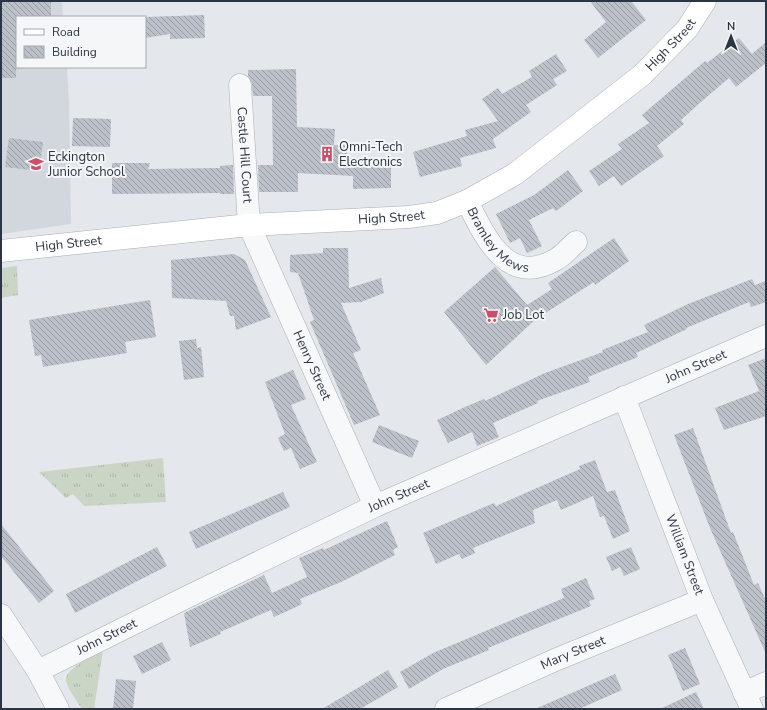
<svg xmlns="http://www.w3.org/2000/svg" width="767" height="710" font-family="'Nunito Sans',sans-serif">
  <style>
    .built { fill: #d2d6dd }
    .grass { fill: url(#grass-tufts) }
    .building { fill: url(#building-back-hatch) }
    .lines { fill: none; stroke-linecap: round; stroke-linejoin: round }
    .street-casing { stroke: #a9aeb5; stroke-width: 23 }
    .secondary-casing { stroke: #a9aeb5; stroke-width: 23 }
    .street { stroke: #f7f8fa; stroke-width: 22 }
    .secondary { stroke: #fff; stroke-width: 22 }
    .labels { text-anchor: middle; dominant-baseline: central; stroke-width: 4; stroke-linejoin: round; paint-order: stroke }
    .street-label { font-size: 13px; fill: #2c3543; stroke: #f4f6f8 }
    .poi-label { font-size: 13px; fill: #2c3543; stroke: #f4f6f8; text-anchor: start }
  </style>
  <defs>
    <pattern id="grass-tufts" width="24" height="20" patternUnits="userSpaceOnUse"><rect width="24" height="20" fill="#cad5c6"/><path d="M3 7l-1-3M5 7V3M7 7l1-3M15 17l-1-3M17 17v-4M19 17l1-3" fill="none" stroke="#aeb7ab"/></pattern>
    <pattern id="building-back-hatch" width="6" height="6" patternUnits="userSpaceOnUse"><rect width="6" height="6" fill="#bcc0c8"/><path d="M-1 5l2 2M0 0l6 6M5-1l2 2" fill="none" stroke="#999da4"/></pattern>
  </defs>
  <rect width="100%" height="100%" fill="#e4e7eb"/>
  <path class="built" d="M1,1H62L63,17H17V67H67L69,104L71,224L1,234Z"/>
  <path class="grass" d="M17,266L18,295L1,298V268Z
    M163,458L166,502L84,506L73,494L66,498L39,472Z
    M103,650L94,709H82C77,701 69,691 66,681C63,670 94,655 103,650Z"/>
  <path class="building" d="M1,1H51V17H17L16,78H1Z
    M590,1H631L646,20L598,58L584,40L606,22Z
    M204,15L205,38L170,39V34L145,38V17Z
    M739,38L752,54L766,42V63L736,87L729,78L702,101L681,120L684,124L657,146L664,156L621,186L614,176L599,186L589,171L622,149L618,144L649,123L642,115L705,61L707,63Z
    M556,54L567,71L553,79L557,85L526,105L531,112L493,139L496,148L460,158L462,166L420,177L413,152L467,136L465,130L498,121L482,99L498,88L502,94L532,77L529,71Z
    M296,69L297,127L335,129L334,145H347V158H380V165H391V188L353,189V176L298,173V192H259L258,165H273L272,96H253L252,84L248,76V70Z
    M73,118L111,119L110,147L72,146Z
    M9,138L43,142L39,171L5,167Z
    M112,163H150L148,169L220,168V166L233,165L234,194H220V193L112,194Z
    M568,170L583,191L556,211L553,208L529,220L542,246L527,253L520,238L510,243L496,214L534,195Z
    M614,238L629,261L595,285L594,282L536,319L486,365L444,312L495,267L527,305L552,289L548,283Z
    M323,248H348L349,288L381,278L384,293L361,302L341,303L361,350L353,353L380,415L354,425L310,322L314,320L298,273L290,272V255L323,253Z
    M234,254L245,260L271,317L236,330L234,316H230L226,301L172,298L171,260Z
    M752,279L755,285L766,281V302L751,307L749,302L686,328L687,329L636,353L638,357L588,377L590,382L537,401L538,403L493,423L499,437L477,446L472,432L448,443L437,420L465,407L484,399L485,401L545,373L603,352L602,350L648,332L644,325L688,304Z
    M150,300L156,337L125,342L127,353L43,367L41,355L35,356L29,320Z
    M196,339L197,348L201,347L204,377L184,380L179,341Z
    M766,358V416L724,430L715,408L759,391L748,365Z
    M293,370L306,399L291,405L317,462L300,469L291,448L284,451L278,438L285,434L265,382Z
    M379,425L419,441L412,458L372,442Z
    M693,428L731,533L733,532L754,585L758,583L766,601V654L710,528L674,435Z
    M595,460L607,492L615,490L630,531L613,539L604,516L600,517L593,496L561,510L557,500L533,510L535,523L473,548L475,553L462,559L459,554L436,564L423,533L494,503L496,506L580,469L579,466Z
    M283,492L290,507L196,549L189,532Z
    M387,521L398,547L393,550L395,555L341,582L300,599L302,604L294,608L274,617L271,610L220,632L221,634L190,647L184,613L264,575L272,593L307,577L299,558L323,548L324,550Z
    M1,524L54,591L39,603L1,556Z
    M157,547L167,566L75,613L66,594Z
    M631,547L640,569L624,576L620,567L612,571L606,557Z
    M586,578L595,599L589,601L591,606L488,648L489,650L443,669L409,689L400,672L433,653L564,598L561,589Z
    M162,642L171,660L142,674L133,656Z
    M685,648L700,684L683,691L668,655Z
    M388,670L398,687L360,709H322Z
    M615,674L622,690L579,709H535Z
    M116,679L136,681L133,709H113Z
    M696,692L704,709H660Z"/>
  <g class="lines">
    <g class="street-casing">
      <g id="street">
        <path id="s1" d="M240,85L249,225L375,506"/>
        <path id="s2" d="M467,201C485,237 507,287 555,260C563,256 569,248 576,242"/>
        <path id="s3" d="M624,397L702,600L752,709"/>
        <path d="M1,615L38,671L58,709"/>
        <path id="s4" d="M38,671L187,597L375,506L766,336"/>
        <path d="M744,693L766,683"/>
        <path id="s5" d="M446,709L555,660L702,600"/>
      </g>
    </g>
    <g class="secondary-casing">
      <g id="secondary">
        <path id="s6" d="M1,251L249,225L409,217L437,213L467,201L515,174L642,75L687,29L705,1"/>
      </g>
    </g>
    <use href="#street" class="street"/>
    <use href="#secondary" class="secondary"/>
  </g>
  <defs>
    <g id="building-bare" transform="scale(1.2)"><path d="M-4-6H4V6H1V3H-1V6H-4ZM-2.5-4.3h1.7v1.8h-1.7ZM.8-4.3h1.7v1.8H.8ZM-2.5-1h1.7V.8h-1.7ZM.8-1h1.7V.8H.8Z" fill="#c85167" stroke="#f4f6f8" stroke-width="2.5" paint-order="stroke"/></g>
    <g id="school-bare" transform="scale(1.2)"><path d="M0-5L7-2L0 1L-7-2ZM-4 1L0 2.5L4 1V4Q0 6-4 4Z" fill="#c85167" stroke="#f4f6f8" stroke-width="2.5" paint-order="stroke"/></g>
    <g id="supermarket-bare" transform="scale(1.2)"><path d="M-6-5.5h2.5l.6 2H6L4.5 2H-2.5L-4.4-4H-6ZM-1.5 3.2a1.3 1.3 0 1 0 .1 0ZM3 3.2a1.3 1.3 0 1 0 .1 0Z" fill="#c85167" stroke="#f4f6f8" stroke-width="2.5" paint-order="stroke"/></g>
  </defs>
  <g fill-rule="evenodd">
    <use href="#building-bare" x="327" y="154"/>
    <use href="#school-bare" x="36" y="164"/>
    <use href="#supermarket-bare" x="491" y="315"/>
  </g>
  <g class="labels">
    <g class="street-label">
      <text stroke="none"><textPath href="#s6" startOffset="728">High Street</textPath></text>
      <text stroke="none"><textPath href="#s1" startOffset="70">Castle Hill Court</textPath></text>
      <text stroke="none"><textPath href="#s6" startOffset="392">High Street</textPath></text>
      <text stroke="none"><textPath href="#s2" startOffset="52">Bramley Mews</textPath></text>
      <text stroke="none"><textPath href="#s6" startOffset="68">High Street</textPath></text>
      <text stroke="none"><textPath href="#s1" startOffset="294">Henry Street</textPath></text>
      <text stroke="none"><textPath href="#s4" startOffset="725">John Street</textPath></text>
      <text stroke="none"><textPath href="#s4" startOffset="401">John Street</textPath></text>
      <text stroke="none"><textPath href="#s3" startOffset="169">William Street</textPath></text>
      <text stroke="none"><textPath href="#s4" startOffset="77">John Street</textPath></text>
      <text stroke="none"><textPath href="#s5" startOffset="139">Mary Street</textPath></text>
    </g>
    <g class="poi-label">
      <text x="339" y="147">Omni-Tech<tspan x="339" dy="15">Electronics</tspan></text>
      <text x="48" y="157">Eckington<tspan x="48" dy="15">Junior School</tspan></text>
      <text x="503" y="315">Job Lot</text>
    </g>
  </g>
  <rect width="767" height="710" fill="none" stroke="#2c3543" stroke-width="4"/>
  <rect x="16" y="16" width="130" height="52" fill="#f4f6f8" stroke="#a4a9b0"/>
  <rect x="24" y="29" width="20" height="6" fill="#ffffff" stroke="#a4a9b0"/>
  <text x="52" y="36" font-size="12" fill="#2c3543">Road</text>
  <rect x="24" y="46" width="20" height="12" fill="url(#building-back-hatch)" stroke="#a4a9b0"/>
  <text x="52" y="56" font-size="12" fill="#2c3543">Building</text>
  <g transform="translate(731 36)" stroke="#f4f6f8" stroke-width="3" paint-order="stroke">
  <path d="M0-3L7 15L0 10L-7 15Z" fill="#2c3543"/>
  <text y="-6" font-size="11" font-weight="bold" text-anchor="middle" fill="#2c3543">N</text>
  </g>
</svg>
